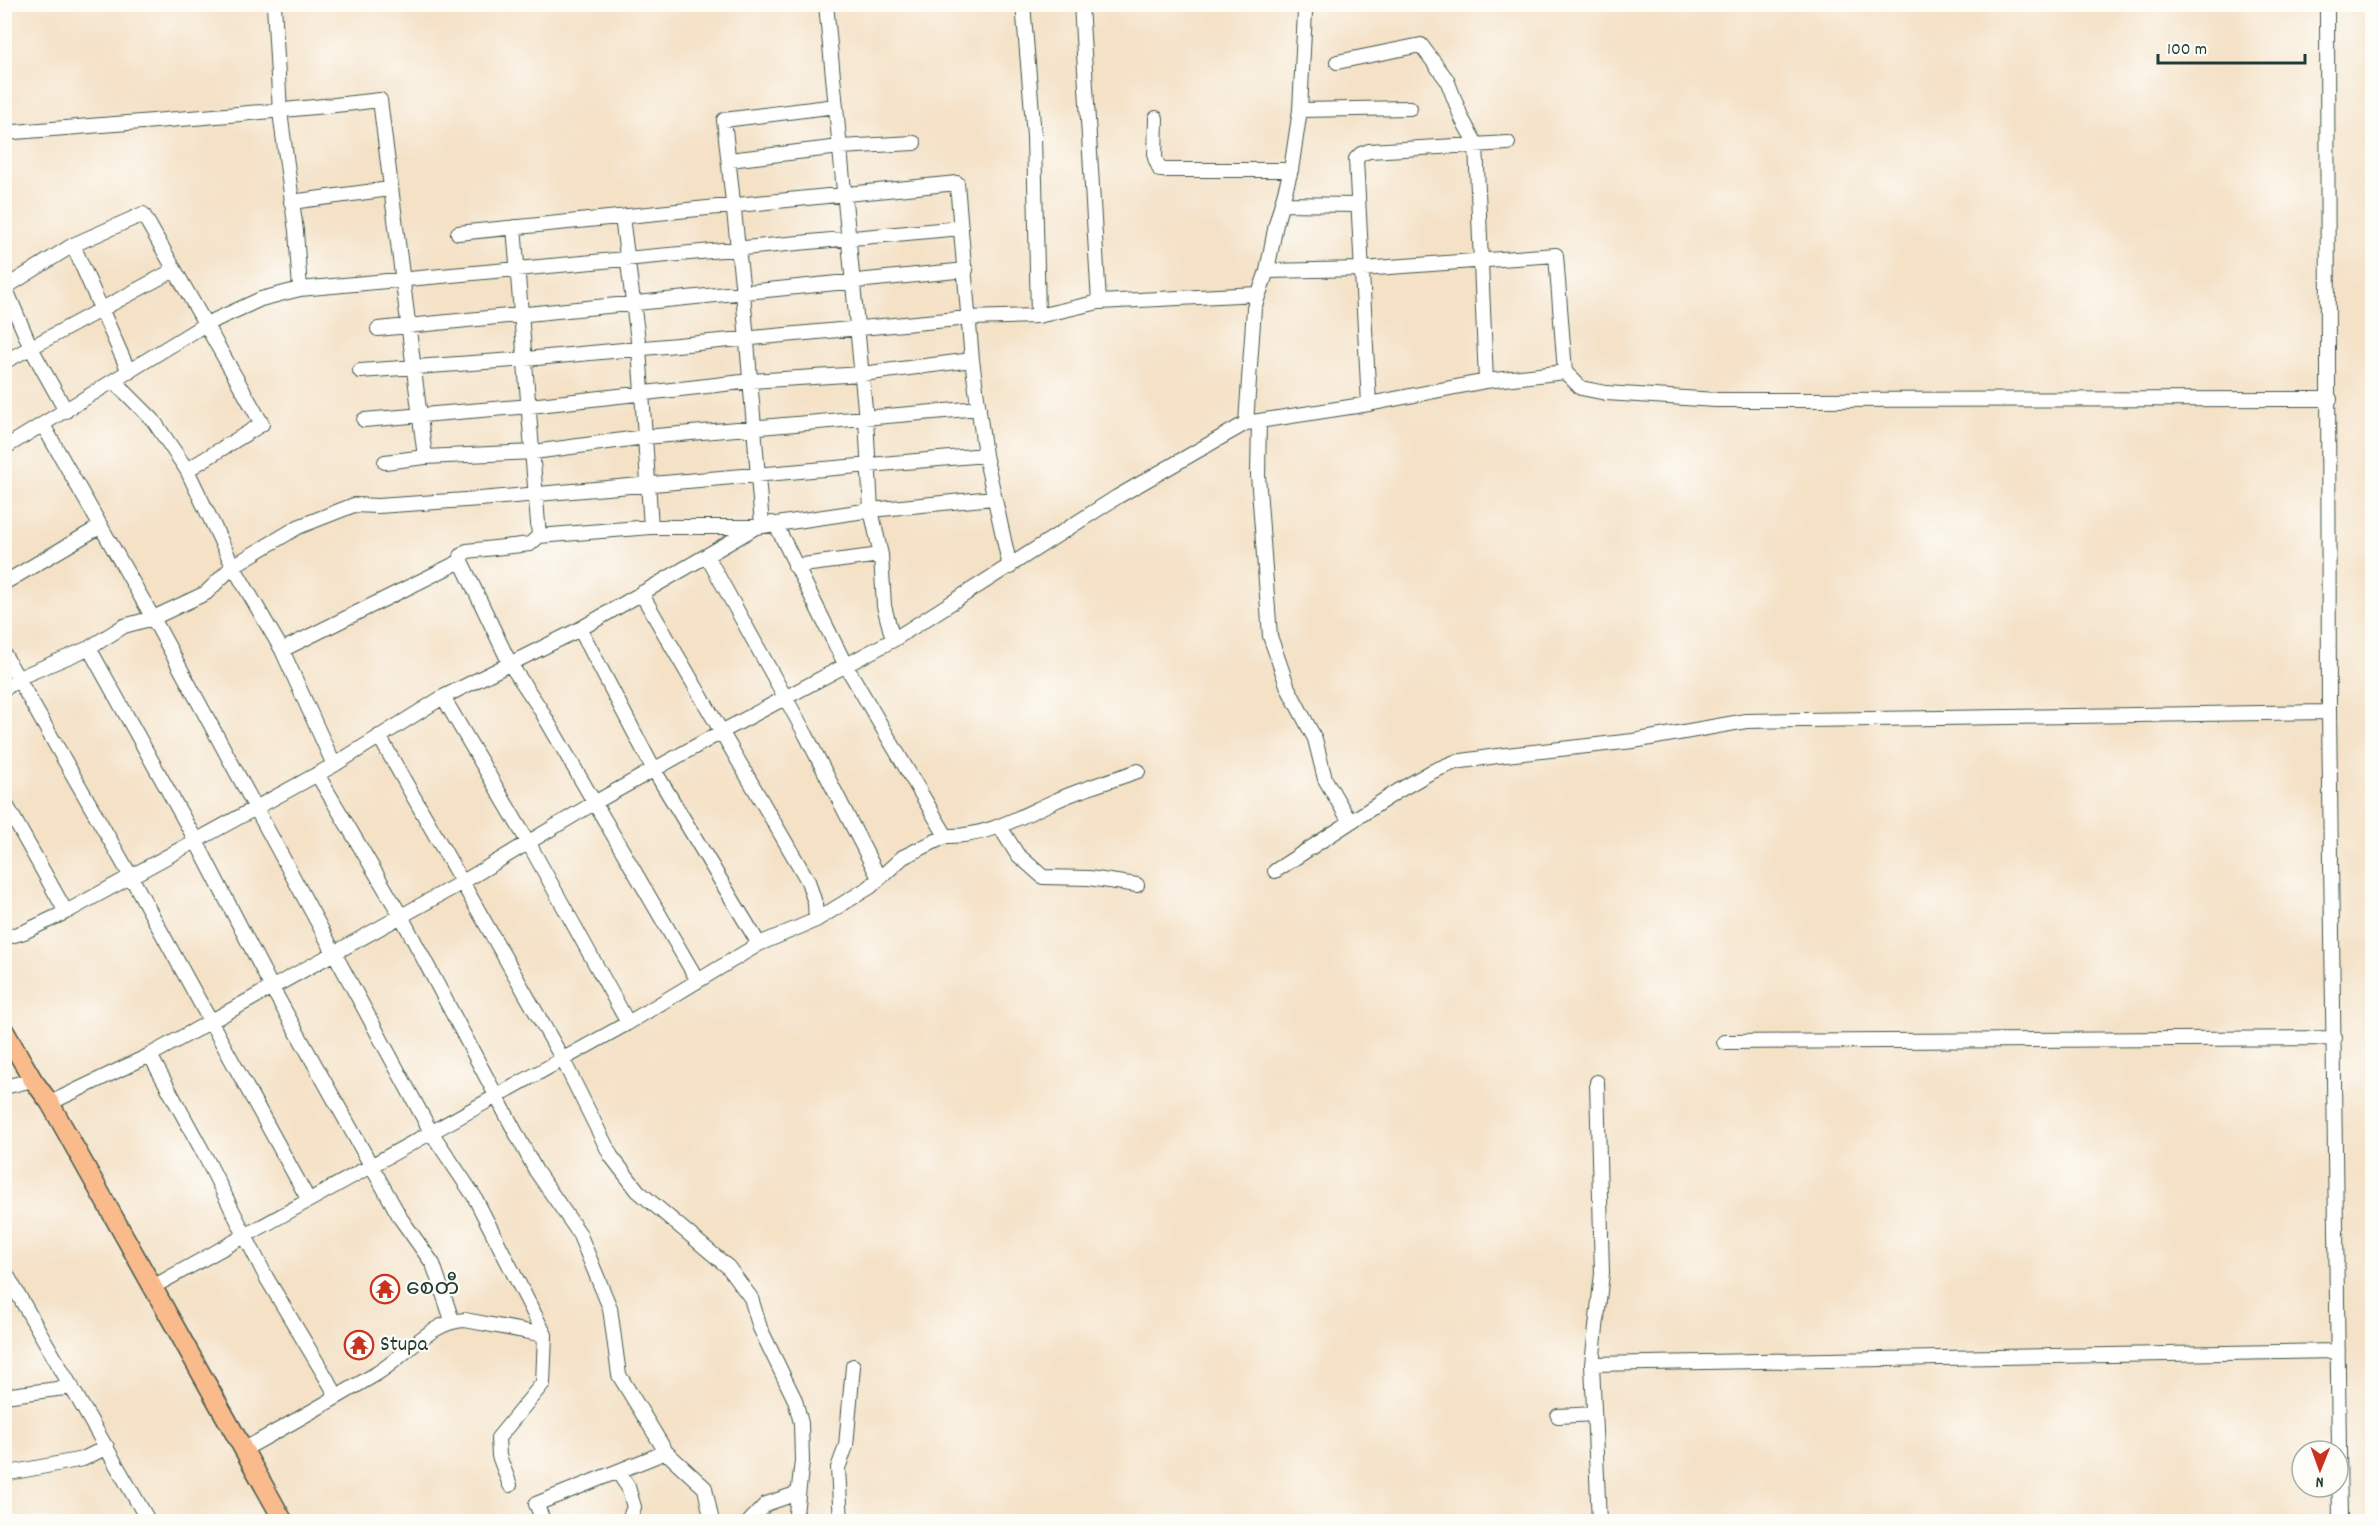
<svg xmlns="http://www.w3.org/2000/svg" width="2377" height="1526" font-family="Dekko,'Noto Sans Myanmar',sans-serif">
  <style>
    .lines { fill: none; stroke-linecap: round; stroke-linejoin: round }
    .minor-casing { stroke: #3f564a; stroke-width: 16 }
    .major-casing { stroke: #3f564a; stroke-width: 21 }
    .minor { stroke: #fff; stroke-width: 14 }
    .major { stroke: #fabb8c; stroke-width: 18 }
    .labels { text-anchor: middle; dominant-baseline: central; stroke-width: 4.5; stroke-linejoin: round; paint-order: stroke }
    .poi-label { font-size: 22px; fill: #1f3d34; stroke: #fdfcf7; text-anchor: start }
  </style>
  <rect width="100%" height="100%" fill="#fdfcf7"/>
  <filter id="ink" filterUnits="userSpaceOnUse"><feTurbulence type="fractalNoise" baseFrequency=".0167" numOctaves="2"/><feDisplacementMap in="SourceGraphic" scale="12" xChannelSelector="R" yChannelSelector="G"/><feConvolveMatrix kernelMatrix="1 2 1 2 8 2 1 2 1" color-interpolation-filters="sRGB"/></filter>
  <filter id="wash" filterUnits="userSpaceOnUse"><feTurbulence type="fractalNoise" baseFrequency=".008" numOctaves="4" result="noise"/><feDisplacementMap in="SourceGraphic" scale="24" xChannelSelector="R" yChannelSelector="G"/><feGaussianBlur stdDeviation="1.35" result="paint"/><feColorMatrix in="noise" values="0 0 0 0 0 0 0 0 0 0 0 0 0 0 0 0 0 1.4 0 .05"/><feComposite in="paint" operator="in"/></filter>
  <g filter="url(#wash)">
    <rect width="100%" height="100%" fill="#f4e1c6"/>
  </g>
  <g filter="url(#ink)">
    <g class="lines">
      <g class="minor-casing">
        <path id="minor" d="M274,4L280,112L296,231L300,289
          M826,4L866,419L871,510L881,555L884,606L893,640
          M1023,4L1034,136L1038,316
          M1081,4L1099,302
          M2327,4L2329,712L2340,1522
          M1337,62L1421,45L1447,80L1462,119L1476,144L1486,381
          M1300,110L1410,108
          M1156,118L1155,158L1160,170H1291
          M4,133C130,122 255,115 380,100L425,457
          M729,160L840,147L914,143
          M291,202L390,189
          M1282,204L1358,205
          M622,217L639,348L651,527
          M514,227L539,536L530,544L467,551L461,556V561L510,664L539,707L698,981
          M458,233L957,183L972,360L985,455L1010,567
          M73,245L129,372
          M4,285L31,348L66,411
          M6,287L73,245L143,214L262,424L187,470
          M378,329L966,270
          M4,362L174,270
          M360,371L526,359L969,318L1038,316L1099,302L1258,294
          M1565,372L1581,388L1606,393L1716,400L2330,399
          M114,381L153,420L187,470L233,566L282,650L334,765
          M1369,404L1356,159L1361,154L1369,151L1508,143
          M364,420L530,406L751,381L862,374L972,360
          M1259,421L1258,475L1270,636L1288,688L1315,739L1325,779L1350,822
          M1246,423L1254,308L1267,271L1276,224L1291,170L1300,110L1305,12
          M43,425L153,618L431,1132L474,1196L545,1335L543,1383L498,1438L499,1456L510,1485
          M4,448L204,325L261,299L300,289L961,228
          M385,462L425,457L534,452L645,437L979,408
          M762,525L743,293L724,120L836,106
          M539,536L651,527H754
          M707,556L806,735L879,878
          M795,566L881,555
          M4,583L101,526
          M641,593L808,881L815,903L816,920
          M580,629L654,770L759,944
          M89,648L195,839L271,986L401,1219L433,1264L452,1320
          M282,650L461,561
          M4,654L130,875L308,1199
          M4,689L25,675L89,648L124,626L153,618L206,593L233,566L298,527L354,505L378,506L480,499L985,455
          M443,697L528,842L628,1023
          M379,736L562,1058L611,1156L638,1191L728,1267L751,1298L760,1328L795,1400L801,1423L802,1461L795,1522
          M317,774L401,916L536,1171L579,1233L610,1308L619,1375L666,1452L705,1488L712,1522
          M4,801L66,912
          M1000,827L1017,854L1043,877L1089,878L1137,885
          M946,836C987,837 1019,817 1055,801C1081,789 1110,781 1138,771
          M1275,871L1398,791L1431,772L1455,762L1497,756L1633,741L1746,721L2329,712
          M4,938L24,932L66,912L334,765L443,697L580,629L756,527L871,510L993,498
          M1724,1042L2335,1038
          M150,1055L203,1152L266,1277L337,1396
          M1597,1082L1602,1273L1592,1364L1599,1522
          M4,1087L33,1080
          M50,1103L150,1055L461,883L594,803L723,731L893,640L1117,497L1246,423L1369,404L1486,381L1565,372L1556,255L1362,269L1267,271
          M4,1270L149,1522
          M151,1288L628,1023L759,944L816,920L870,887L903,857L946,836L845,664L778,529L772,523
          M1592,1364L2338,1351
          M4,1396L72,1387
          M1558,1416L1594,1414
          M243,1450C288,1425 332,1400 376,1374C405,1357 430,1321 465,1320L545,1335
          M618,1472L628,1487L634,1507L628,1522
          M4,1474L83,1459L107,1447
          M544,1522L536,1504L666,1452
          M749,1522L766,1504L798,1493
          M841,1522L838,1468L846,1446L853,1366"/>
      </g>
      <g class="major-casing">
        <path id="major" d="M4,1030L33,1080L50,1103L284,1522"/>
      </g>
      <use href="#minor" class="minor"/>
      <use href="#major" class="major"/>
    </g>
  </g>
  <defs>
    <g id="temple-ring" transform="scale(1.5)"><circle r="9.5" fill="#fdfcf7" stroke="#c8321e" stroke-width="1.5"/><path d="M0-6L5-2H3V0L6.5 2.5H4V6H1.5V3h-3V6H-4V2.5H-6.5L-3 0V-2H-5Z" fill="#c8321e"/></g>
  </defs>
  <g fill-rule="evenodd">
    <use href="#temple-ring" x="385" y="1289"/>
    <use href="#temple-ring" x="359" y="1345"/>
  </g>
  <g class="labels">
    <g class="poi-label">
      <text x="406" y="1289">စေတီ</text>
      <text x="380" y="1345">Stupa</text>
    </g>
  </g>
  <rect width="2377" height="1526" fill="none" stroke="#fdfcf7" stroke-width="24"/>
  <g transform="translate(2320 1469) rotate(181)"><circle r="28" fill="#fdfcf7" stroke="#a4b0a9" stroke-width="1.5"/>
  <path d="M0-4.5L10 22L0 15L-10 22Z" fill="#c8321e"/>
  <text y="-9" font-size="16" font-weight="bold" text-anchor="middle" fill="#1f3d34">N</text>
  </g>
  <path d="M2158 54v9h147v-9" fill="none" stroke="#1f3d34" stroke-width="3"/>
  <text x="2167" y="54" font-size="18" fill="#1f3d34" stroke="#fdfcf7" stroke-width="4.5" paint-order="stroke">100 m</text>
</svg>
